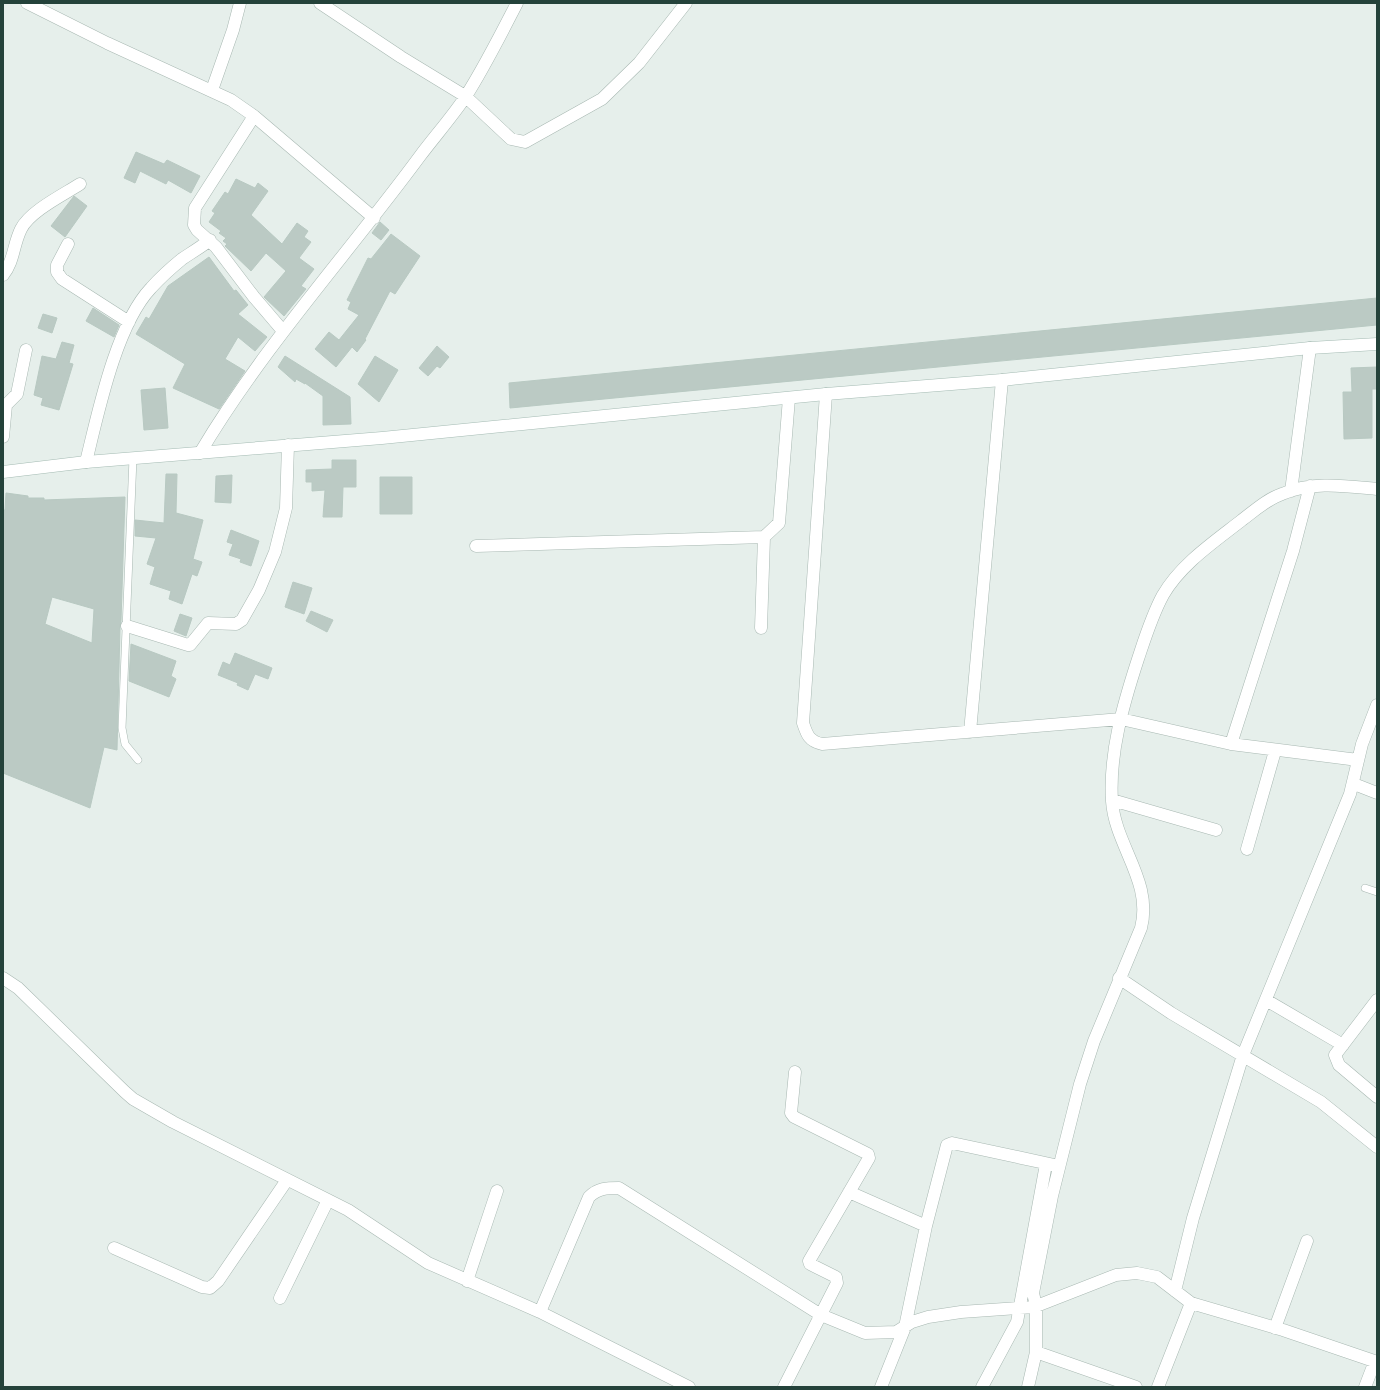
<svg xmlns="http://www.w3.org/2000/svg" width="1380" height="1390" font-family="Commissioner,sans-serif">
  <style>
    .building { fill: #bbcac4; stroke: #b8c9c2; fill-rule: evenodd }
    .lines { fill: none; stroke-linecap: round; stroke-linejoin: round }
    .service-casing { stroke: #a8b8b2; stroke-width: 8 }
    .minor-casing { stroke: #a8b8b2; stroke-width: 13 }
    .secondary-casing { stroke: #a4bbb3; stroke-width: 13 }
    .service { stroke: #fff; stroke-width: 7 }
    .minor { stroke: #fff; stroke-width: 12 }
    .secondary { stroke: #fff; stroke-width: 12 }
  </style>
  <rect width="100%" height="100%" fill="#e6efeb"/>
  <path class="building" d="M136,152L164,164L167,160L200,176L191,193L168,180L166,184L140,171L135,183L124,178Z
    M236,179L255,188L258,183L268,191L251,215L282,244L297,223L308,231L304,237L311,242L299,258L314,269L301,286L306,289L284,316L264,297L286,271L266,253L251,271L225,246L227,244L223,241L226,238L219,233L221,231L209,222L215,213L212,211L225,192L228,194Z
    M74,196L87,206L65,237L51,226Z
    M380,222L389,230L381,240L372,233Z
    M391,234L420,256L395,294L390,291L365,339L366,340L357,352L352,347L336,367L315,349L329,332L339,340L359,315L348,309L351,302L347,300L368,258L371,259Z
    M209,257L234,291L236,290L248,305L238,314L267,337L255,351L238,337L225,359L245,371L219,409L173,388L185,364L136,334L146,317L149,319L168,286Z
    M1377,298V325L510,408L509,383Z
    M93,308L119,325L114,337L86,321Z
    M43,314L57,318L52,333L38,328Z
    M62,342L74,345L69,363L73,364L59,410L41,405L43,398L34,395L42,356L56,359Z
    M437,346L449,357L440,368L437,366L428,376L419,368Z
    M285,356L350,397L351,424L323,425V396L305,383V384L296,379L295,382L278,367Z
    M375,356L398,370L379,402L358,384Z
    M1377,367V389H1372V438L1344,439L1343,392H1352L1351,368Z
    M165,388L168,428L144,430L141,390Z
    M332,460H356V487H343L342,517H323L325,490L312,491V482H306V470L332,469Z
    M166,474H177L176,513L203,520L193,559L202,562L197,576L192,574L182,604L169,599L171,591L150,584L155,567L147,564L156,538L135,536V520L164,523Z
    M232,475L231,503L215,502L216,476Z
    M380,477H412V514H380Z
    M6,493L28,496V498H44V500L125,497L121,621L120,627L117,750L104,747L90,808L3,773V510H5ZM52,597L94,609L92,643L45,624Z
    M231,530L259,541L251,566L240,562L241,559L229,555L233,544L227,542Z
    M293,582L312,588L304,614L285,607Z
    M311,611L333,620L327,632L306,621Z
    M180,614L192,618L186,636L174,631Z
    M131,644L176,661L171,676L176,679L169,697L129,681Z
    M235,653L272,668L268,679L255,674L248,690L237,685L238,683L218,675L223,662L230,665Z"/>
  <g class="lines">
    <g class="service-casing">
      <path id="service" d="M133,458L122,728L125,744L138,760
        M1365,888L1377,892"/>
    </g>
    <g class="minor-casing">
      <path id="minor" d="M27,3L107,43L231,100L254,116L374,218
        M320,3L401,57L465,96L511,139L525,142L602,99L639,63L686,3
        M212,90L233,30L240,3
        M254,116L195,208L194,225L197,230L216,247L254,297L283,331
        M68,244L57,265V272L62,279L129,322
        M3,275C14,262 13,245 21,229C30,211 63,195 80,184
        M826,394L803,723C807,735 809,741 822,744L1121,719L1231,744L1358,760
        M3,437L6,405L17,394L26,350
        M200,453C263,347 347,255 420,156C435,136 452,117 466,96C485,66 501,34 517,3
        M86,462C98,413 116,325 151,288C160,278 171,268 182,259C191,253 201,247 210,240
        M1291,491L1310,348
        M476,546L764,537
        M127,626L188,645H190L208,623L236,624L242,620L259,590L275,552L286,508L288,445
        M761,628L764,537L779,523L789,398
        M970,732L1002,380
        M1231,744L1293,551L1310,486
        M1354,784L1377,793
        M1112,800L1216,830
        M1247,849L1275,751
        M3,978L18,988L125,1092L133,1099L173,1122L348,1210L428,1263L540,1312L689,1387
        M1119,978L1171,1013L1321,1102L1377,1147
        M1266,1000L1343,1045
        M1377,1000L1335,1055L1339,1065L1377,1097
        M849,1192L926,1226
        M114,1248L202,1287L210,1288L218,1281L287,1180
        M467,1281L497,1191
        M1175,1291L1193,1218L1243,1055L1350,794L1362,744L1377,705
        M280,1298L328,1200
        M540,1312L589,1197C598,1188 607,1188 619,1188L821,1315L865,1333L896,1332L912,1322L928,1317L961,1312L1034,1307L1116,1275L1137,1273L1157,1277L1191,1303L1283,1330L1377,1362
        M1275,1328L1307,1241
        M784,1387L837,1283L836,1277L810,1264L809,1261L869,1158L868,1154L794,1117L791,1113L795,1072
        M881,1387L905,1327L926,1226L947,1145L952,1143L1059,1166
        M982,1387L1017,1322L1046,1164
        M1028,1387L1036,1352
        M1136,1387L1036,1352V1306L1033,1293L1052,1196L1080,1084L1094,1041L1141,928C1153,881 1115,846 1112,801C1109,753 1123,705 1138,659C1145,638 1152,615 1163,595C1181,564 1214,542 1242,520C1254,511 1267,499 1282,494C1313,481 1345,486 1377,489
        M1158,1387L1191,1303
        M1365,1387L1375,1361"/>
    </g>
    <g class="secondary-casing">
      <path id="secondary" d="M3,472L86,462L382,438L826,394L1002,380L1310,348L1377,344"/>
    </g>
    <use href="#service" class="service"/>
    <use href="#minor" class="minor"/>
    <use href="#secondary" class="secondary"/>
  </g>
  <rect width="1380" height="1390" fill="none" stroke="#24423a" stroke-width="8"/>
</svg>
